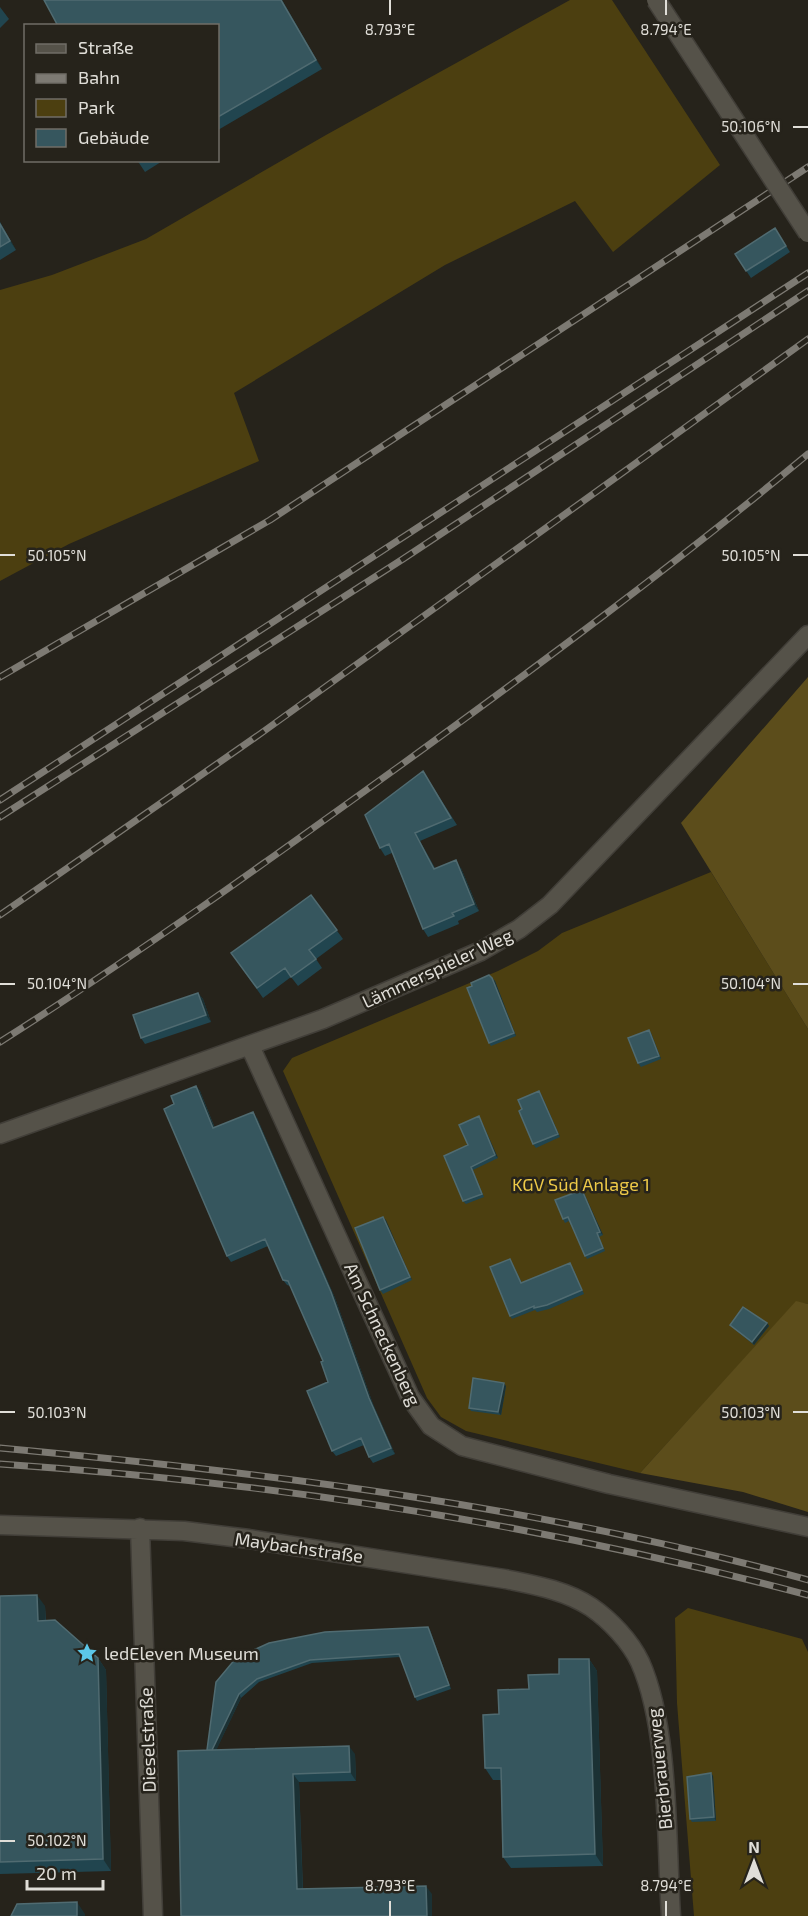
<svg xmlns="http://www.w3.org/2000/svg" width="808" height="1916" font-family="'Exo 2',sans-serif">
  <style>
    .green { fill: #4c3f10 }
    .forest { fill: #5c4d1b }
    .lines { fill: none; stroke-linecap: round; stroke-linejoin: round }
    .street-casing { stroke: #413e38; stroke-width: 21 }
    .street { stroke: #555249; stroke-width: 18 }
    .rail-casing { stroke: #7d7a73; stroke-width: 7 }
    .rail { stroke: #26231b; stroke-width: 4.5; stroke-dasharray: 14; stroke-linecap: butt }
    .street-bridge-casing { stroke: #413e38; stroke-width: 21; stroke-linecap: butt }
    .street-bridge { stroke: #555249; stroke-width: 18 }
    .wall { fill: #21454f }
    .shaded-wall { fill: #1b3134 }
    .building { fill: #36565e; stroke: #506b71; stroke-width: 1.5 }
    .ticks { fill: none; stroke: #e0ded8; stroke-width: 2 }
    .labels { text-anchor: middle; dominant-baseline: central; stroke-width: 5; stroke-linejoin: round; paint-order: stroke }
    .street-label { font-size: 18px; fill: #e0ded8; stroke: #26231b }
    .park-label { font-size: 18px; fill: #edc948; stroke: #26231b }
    .poi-label { font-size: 18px; fill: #e0ded8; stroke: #26231b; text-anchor: start }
    .ticks-label { font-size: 15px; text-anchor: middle; fill: #e0ded8; stroke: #26231b; stroke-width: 5; stroke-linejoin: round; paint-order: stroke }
  </style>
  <rect width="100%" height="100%" fill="#26231b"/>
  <path class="green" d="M570,0H612L720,165L613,252L575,201L445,265L234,393L259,461L69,544L0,581V290L52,275L146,239L326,135Z
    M711,872L808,1029V1304L796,1302L640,1473L466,1431L441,1417L427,1398L283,1071L292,1058L498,971L538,951L562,933Z
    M688,1608L802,1639L808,1652V1916H694L677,1703L675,1618Z"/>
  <path class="forest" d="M808,677V1029L681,823Z
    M796,1301L808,1304V1512L743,1492L640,1473Z"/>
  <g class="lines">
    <g class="street-casing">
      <path id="street" d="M250,1046L410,1397L431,1426L462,1446L609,1484L808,1527
        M0,1134L323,1019L481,951L519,929L550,905L808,635
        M0,1525L184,1531L249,1539L505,1579C534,1585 565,1590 591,1607C610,1620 630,1641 640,1662C670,1729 666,1842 671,1916
        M140,1528L153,1916"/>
    </g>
    <use href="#street" class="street"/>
    <g class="rail-casing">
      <path id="rail" d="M0,677L270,520L808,167
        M0,800L808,273
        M0,817L403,559L808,291
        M0,915L260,734L808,339
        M0,1042C137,955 269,860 401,765C539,665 677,563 808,454
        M0,1448C272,1473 544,1507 808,1580
        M0,1464C271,1482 545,1525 808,1595"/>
    </g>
    <use href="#rail" class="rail"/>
    <g class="street-bridge-casing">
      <path id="street-bridge" d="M656,0L808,233"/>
    </g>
    <use href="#street-bridge" class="street-bridge"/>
  </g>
  <path class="wall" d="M282,0L322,69L218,130V26Z
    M0,7L9,19L0,28Z
    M137,160H164L145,172Z
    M0,222L16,250L0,260Z
    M775,228L790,252L751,278L735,254Z
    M423,771L457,825L420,841L435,868H461L479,911L458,921L459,924L428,937L423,929L392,853L385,856L380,848Z
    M311,895L343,939L316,959L322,968L298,986L291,977L263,998L231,953Z
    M492,978L495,981L516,1036L491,1046L489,1043Z
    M198,993L203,999L211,1022L145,1044L141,1038Z
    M651,1033L661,1059L641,1067L638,1063Z
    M196,1086L200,1091L215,1128L257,1118L335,1298L373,1404L395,1454L373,1463L369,1457L364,1445L336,1456L332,1451L328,1382L323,1361L290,1286L287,1285L283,1280L268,1246L231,1262L227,1256L174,1104Z
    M541,1094L560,1137L536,1148L533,1144L522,1109Z
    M479,1116L498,1158L473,1170L484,1197L466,1204L463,1201L468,1145Z
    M582,1190L603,1235L599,1237L605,1251L587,1259L569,1221L565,1223L563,1219Z
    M383,1217L412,1280L383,1294L380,1290Z
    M510,1259L522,1283L572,1266L584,1294L549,1309L537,1312L535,1310L512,1319L510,1316Z
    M767,1323L769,1326L754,1345L733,1328L730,1325Z
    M506,1386L501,1415L471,1411L469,1408Z
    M0,1596L45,1606L46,1621L98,1658L106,1670L111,1871L0,1874Z
    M428,1627L430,1630L451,1689L417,1701L415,1697L400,1657L312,1663L259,1682L241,1698L216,1750L355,1754L356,1781L299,1782L303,1889L432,1894L181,1916L207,1750L216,1682Z
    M589,1659L597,1671L603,1866L511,1868L503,1857L501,1780H493L485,1768L499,1714L529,1689Z
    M711,1773L713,1776L716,1821L692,1822L690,1819Z"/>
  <path class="shaded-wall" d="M281,0H282L322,69L316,60Z
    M0,222L16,250L10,241L0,224Z
    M415,833L420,841L439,877L434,869Z
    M456,860L461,868L479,911L474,904Z
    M492,978L495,981L516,1036L514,1033Z
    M198,993L203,999L211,1022L206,1015Z
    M649,1030L651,1033L661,1059L659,1056Z
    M196,1086L200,1091L217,1134L213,1128Z
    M539,1091L541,1094L560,1137L558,1134Z
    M253,1112L257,1118L335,1298L373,1404L395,1454L391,1448L369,1398Z
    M479,1116L481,1120L498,1158L495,1155Z
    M582,1190L584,1193L603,1235L600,1232Z
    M383,1217L386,1220L412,1280L410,1277Z
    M767,1323L769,1326L754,1345L752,1342Z
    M504,1383L506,1386L501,1415L498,1412Z
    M37,1595L45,1606L46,1632L38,1621Z
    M428,1627L430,1630L451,1689L449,1685Z
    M98,1658L106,1670L111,1871L103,1859Z
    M589,1659L597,1671L603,1866L595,1854Z
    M239,1694L241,1698L214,1755L211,1752Z
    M349,1746L355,1754L356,1781L350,1772Z
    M711,1773L713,1776L716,1821L714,1817Z
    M293,1774L299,1782L303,1898L297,1889Z
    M426,1886L432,1894V1916H427Z
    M77,1902L85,1914V1916H77Z"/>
  <path class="building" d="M44,0H281L316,60L218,117V26H58Z
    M0,224L10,241L0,247Z
    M775,228L786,246L746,271L735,254Z
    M423,771L451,818L415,833L434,869L456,860L474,904L452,913L454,916L423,929L389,844L380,848L365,815Z
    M311,895L337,930L309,950L316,959L291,977L285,968L257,988L231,953Z
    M489,975L492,978L514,1033L489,1043L467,988L472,986L471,983Z
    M198,993L206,1015L141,1038L133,1015Z
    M649,1030L659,1056L638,1063L628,1038Z
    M196,1086L213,1128L253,1112L331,1292L369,1398L391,1448L369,1457L361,1438L332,1451L307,1391L328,1382L321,1362L323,1361L288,1281L283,1280L265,1239L227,1256L164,1109L174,1104L171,1096Z
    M539,1091L558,1134L533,1144L519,1111L522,1109L518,1100Z
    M479,1116L495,1155L471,1167L482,1194L463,1201L444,1156L468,1145L459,1125Z
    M582,1190L600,1232L597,1233L603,1248L585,1256L568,1217L563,1219L555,1200Z
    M383,1217L410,1277L380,1290L355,1228Z
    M510,1259L521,1283L570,1263L582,1290L547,1305L534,1308V1306L510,1316L490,1267Z
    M743,1307L767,1323L752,1342L730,1325Z
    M473,1378L504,1383L498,1412L469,1408Z
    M37,1595L38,1621L55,1620L98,1658L103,1859L0,1862V1596Z
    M428,1627L449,1685L415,1697L399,1654L310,1660L257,1679L239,1694L212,1750H207L216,1682L236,1658L269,1643L325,1632Z
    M559,1659H589L595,1854L503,1857L501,1768H485L483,1715L499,1714L498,1690L529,1689L528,1675L559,1674Z
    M349,1746L350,1772L293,1774L297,1889L426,1886L427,1916H181L178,1751Z
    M711,1773L714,1817L690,1819L687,1777Z
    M77,1902V1916H11L17,1904Z"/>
  <path class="ticks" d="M390,0V15M666,0V15M793,127H808M0,555H15M793,555H808M0,984H15M793,984H808M0,1412H15M793,1412H808M0,1841H15M390,1901V1916M666,1901V1916"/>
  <defs>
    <g id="sight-bare" transform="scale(1.62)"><path d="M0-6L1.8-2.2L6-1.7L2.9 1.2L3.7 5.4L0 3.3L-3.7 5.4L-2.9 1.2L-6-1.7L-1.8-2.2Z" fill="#5cc7e8" stroke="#26231b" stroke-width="2.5" paint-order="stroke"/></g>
  </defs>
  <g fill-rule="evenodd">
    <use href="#sight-bare" x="87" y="1653"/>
  </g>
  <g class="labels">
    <g class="street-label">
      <text transform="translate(437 968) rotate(-25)">Lämmerspieler Weg</text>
      <text transform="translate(383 1334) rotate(65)">Am Schneckenberg</text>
      <text transform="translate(299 1547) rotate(8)">Maybachstraße</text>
      <text transform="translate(147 1740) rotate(-92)">Dieselstraße</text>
      <text transform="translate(659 1769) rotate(-96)">Bierbrauerweg</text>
    </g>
    <g class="park-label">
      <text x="581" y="1184">KGV Süd Anlage 1</text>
    </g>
    <g class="poi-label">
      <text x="104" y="1653">ledEleven Museum</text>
    </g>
  </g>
  <g class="ticks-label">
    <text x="390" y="35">8.793°E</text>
    <text x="666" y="35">8.794°E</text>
    <text x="751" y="132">50.106°N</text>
    <text x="57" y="561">50.105°N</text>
    <text x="751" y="561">50.105°N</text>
    <text x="57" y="989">50.104°N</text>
    <text x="751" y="989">50.104°N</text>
    <text x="57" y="1418">50.103°N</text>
    <text x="751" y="1418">50.103°N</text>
    <text x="57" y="1846">50.102°N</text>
    <text x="390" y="1891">8.793°E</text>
    <text x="666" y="1891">8.794°E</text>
  </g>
  <rect x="24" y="24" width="195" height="138" fill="#26231b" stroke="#706e67" stroke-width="1.5"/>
  <rect x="36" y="44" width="30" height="9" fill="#555249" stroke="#706e67" stroke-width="1.5"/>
  <text x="78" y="54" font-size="18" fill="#e0ded8">Straße</text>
  <rect x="36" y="74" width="30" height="9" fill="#7d7a73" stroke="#706e67" stroke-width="1.5"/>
  <text x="78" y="84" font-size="18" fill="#e0ded8">Bahn</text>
  <rect x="36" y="99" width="30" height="18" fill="#4c3f10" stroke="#706e67" stroke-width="1.5"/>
  <text x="78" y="114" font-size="18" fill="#e0ded8">Park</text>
  <rect x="36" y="129" width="30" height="18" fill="#36565e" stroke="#706e67" stroke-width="1.5"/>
  <text x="78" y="144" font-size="18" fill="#e0ded8">Gebäude</text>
  <g transform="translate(754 1862)" stroke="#26231b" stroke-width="4.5" paint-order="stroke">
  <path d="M0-4.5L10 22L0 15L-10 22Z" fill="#e0ded8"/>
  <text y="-9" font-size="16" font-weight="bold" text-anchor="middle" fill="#e0ded8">N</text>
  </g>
  <path d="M27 1880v9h76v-9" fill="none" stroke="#e0ded8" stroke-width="3"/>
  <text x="36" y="1880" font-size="18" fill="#e0ded8" stroke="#26231b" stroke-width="4.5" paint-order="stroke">20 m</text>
</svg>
